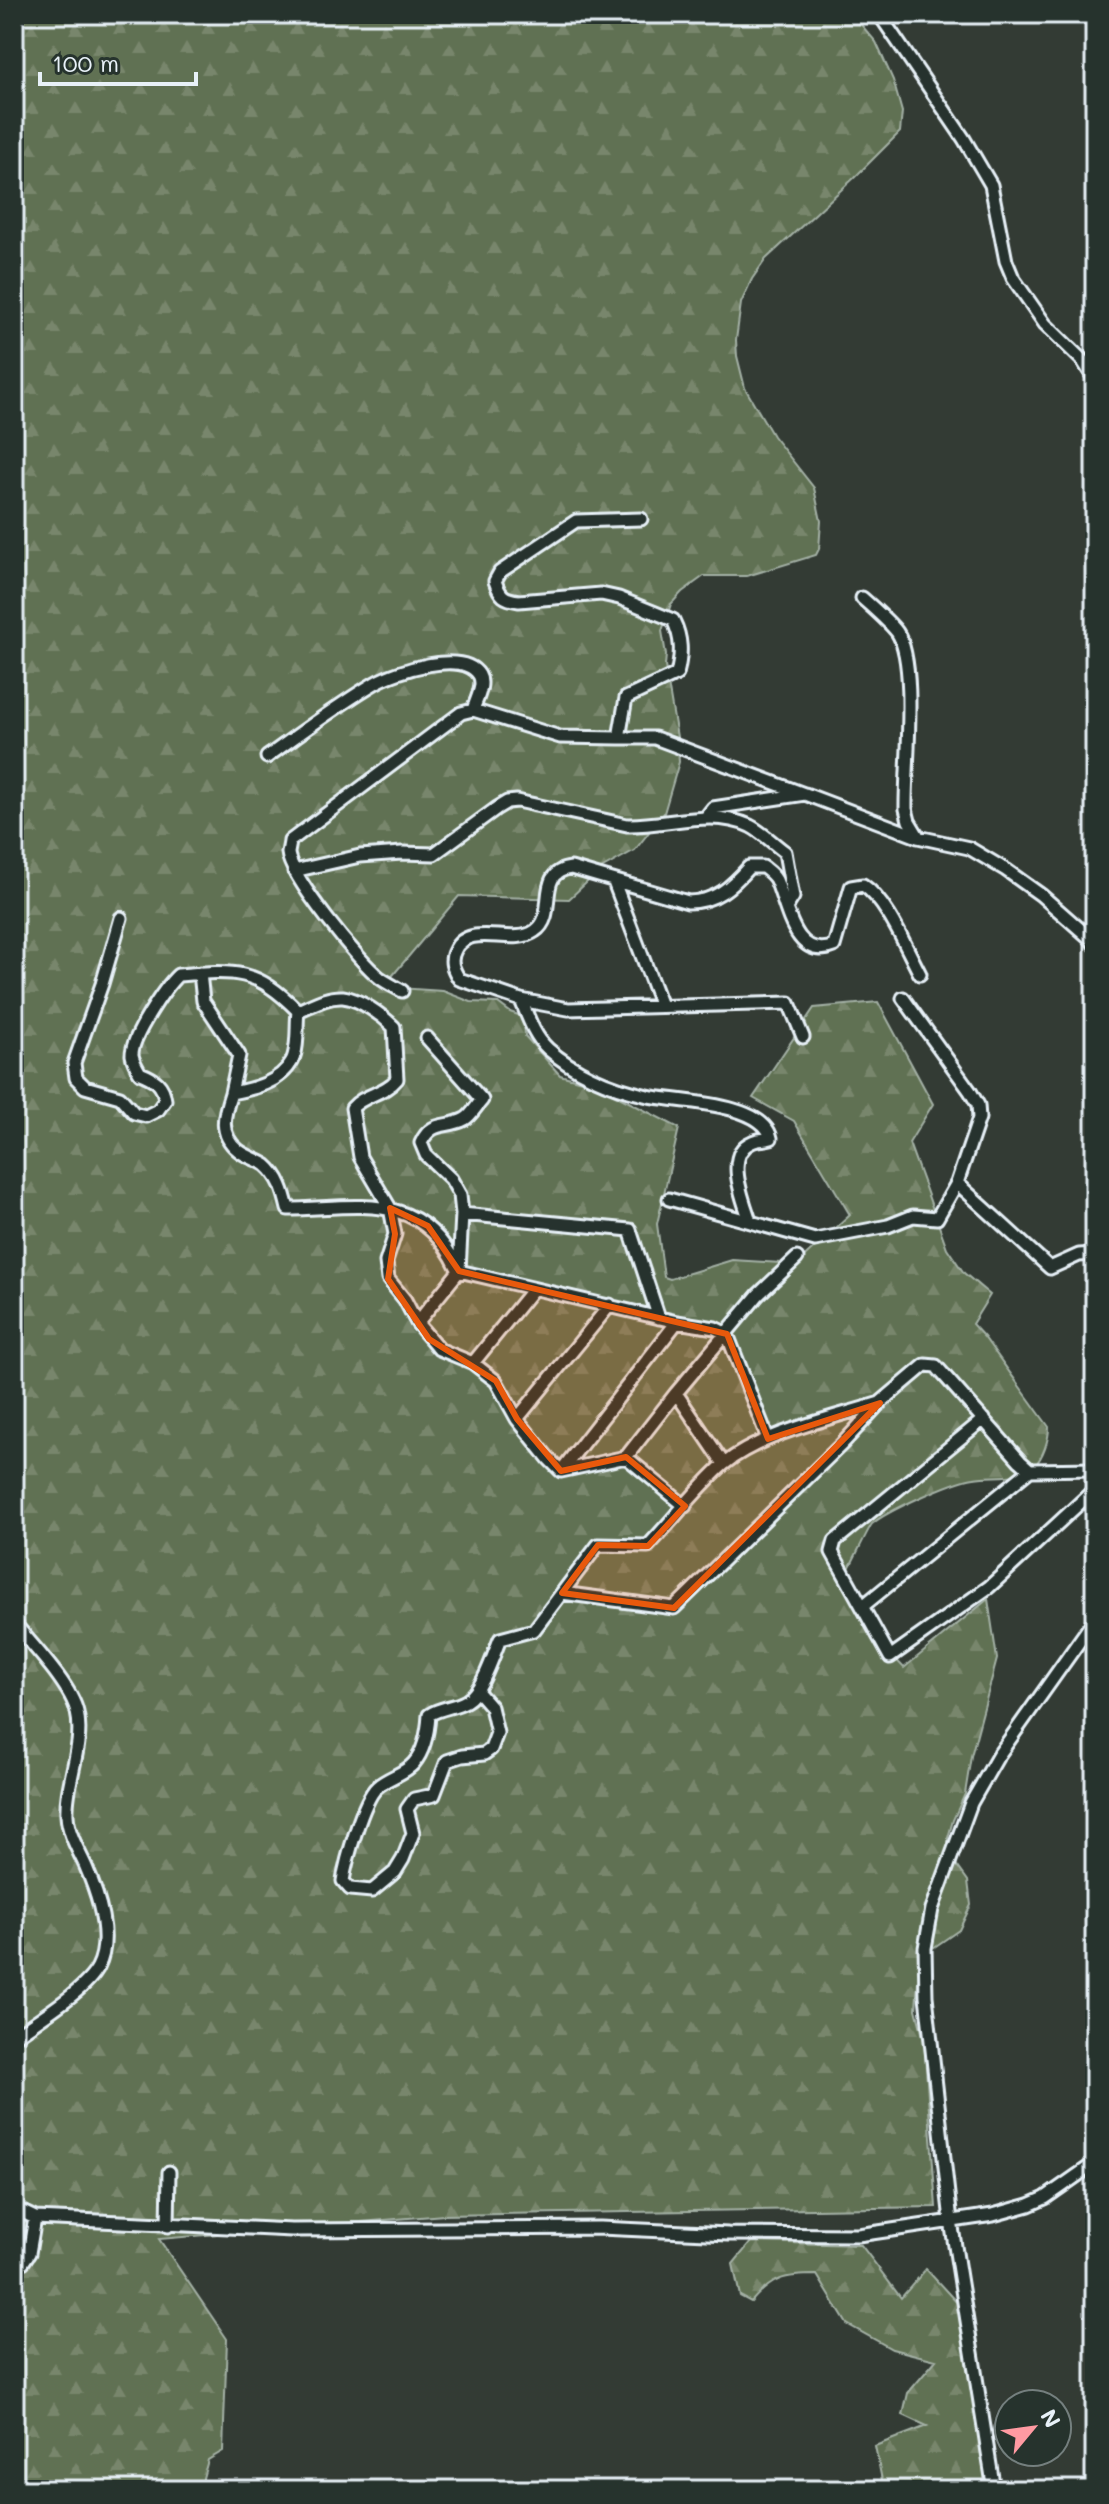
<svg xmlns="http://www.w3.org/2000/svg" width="1109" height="2504" font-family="Mali,sans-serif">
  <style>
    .forest { fill: url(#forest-firs); stroke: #a4b1a6; stroke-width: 2 }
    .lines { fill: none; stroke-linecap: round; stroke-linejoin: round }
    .minor-casing { stroke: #e8f1f8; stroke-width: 17 }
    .minor { stroke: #26332d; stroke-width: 11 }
    .marked { fill: #e8590c; fill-opacity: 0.2; stroke: #e8590c; stroke-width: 6; stroke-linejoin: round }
  </style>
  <defs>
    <pattern id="forest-firs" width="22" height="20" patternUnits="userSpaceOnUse" patternTransform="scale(2)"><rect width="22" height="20" fill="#617153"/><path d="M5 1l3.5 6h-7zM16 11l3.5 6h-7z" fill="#78866c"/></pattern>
  </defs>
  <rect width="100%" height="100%" fill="#333b34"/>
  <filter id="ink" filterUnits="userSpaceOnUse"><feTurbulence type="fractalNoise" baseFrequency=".0125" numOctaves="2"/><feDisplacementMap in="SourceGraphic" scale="16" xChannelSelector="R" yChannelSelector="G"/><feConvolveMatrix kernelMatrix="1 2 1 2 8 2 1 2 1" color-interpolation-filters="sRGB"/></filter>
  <g filter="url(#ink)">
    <path class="forest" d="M14,14H852L876,42L893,80L902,112L900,132L854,178L766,259L752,279L741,303L736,340L737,356L745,388L773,436L814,488L821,521L819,549L816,555L747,576H704L682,592L671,604L662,631L666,655L665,666L677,737L679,762L664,813L635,850L601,869L569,899L459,896L383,987L443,991L471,1002L498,1003L510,1012L524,1017L525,1036L560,1075L596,1085L679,1128L657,1224L664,1277L670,1279L732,1260L797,1264L850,1215L794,1121L753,1098L814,1008L878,1002L933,1104L909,1143L947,1248L964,1273L990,1295L972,1324L984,1337L1049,1427C1049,1439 1043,1458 1034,1466C1019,1481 993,1474 974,1478C953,1481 887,1511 872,1524C868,1529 852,1564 846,1574L887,1650L904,1668L988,1599L997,1659L971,1756L965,1794L953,1820L948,1838V1853L968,1881L971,1905L959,1930L930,1950L926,1969L918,1981L916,2009L924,2040L936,2207L444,2215L159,2239L227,2339L223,2451L208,2460L203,2478L204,2490H14Z
      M751,2242L861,2245L901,2298L926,2269L960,2306L987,2490H884L875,2446L927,2426L903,2415L908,2393L936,2360L892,2349L847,2324L817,2275C785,2275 773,2277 751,2302L740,2296L733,2264Z"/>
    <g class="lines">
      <g class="minor-casing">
        <path id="minor" d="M879,14L964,139L991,185L1006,261L1013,278L1045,324L1083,361L1095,380
          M862,598C870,605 891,624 897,632C918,663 905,769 906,809L909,821L918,836
          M619,738H655L804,794
          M267,757C302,732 338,705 375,683C396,671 463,649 479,675C485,685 476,700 473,710
          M706,817L713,808L805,794L918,837L969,848L1006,870L1041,895L1091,939L1095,945
          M294,871L360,856L402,853L434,854L497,808L507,802L517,801L627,825C668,826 711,808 750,826C762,832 774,844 785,852L793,897L786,908
          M614,882L661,1006
          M121,918L102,984L74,1063L76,1078L85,1087L120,1097L134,1113L146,1116L158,1110L165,1100C163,1084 155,1079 140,1073C137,1068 133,1061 132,1055C131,1038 165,987 178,975C235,970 256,968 298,1011
          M200,973L203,1001L239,1055L231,1093
          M402,991C395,987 387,983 380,978C360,963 290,877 288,853C288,852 290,843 290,841L461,713L473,710L560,737L619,738L626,698L677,674C682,654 682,638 673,620L619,598L601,594L519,601C504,599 500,596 495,581L500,572L576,521L641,519
          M521,1000C528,1017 534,1036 548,1049C575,1073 612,1088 648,1096C676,1102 763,1102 771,1138C765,1140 757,1139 752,1142C723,1154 744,1201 750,1221
          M298,1011C296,1026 299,1047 292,1061C280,1083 253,1089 231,1093C224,1114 218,1134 238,1150C246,1157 257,1159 266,1165C280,1177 284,1192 288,1209C360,1208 420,1190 457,1267
          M298,1011C312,1005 327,996 343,997C360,999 382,1015 394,1027L397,1079C385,1094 364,1094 352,1108L360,1157L390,1208L395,1234L386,1262L388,1279L405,1300L417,1323
          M803,1037L789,1003L568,1009L521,1000L459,979C453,969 449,961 455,950C469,921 513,947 535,931C559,915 534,872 571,868L688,902C716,902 732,886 749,867H763C768,871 773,874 776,880C787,905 794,962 834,946L851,887L863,885C887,901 906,948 920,974
          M427,1038L482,1100C477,1105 471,1116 465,1119C447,1129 432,1119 421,1143L426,1155L451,1179L460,1195L462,1214L459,1271L417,1323L439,1349L473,1363L496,1381L517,1419L549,1459L561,1471
          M957,1183L1050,1268L1079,1255L1095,1254
          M669,1199L815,1240L888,1226L913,1216L937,1218L957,1183L979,1118L978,1105L970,1091L903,998
          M462,1214L630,1230L659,1318
          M459,1271L677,1322L715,1328L727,1334L768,1439
          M473,1363L533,1289
          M676,1393L724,1464
          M517,1419L610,1305
          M984,1419L835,1541L832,1552L890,1657L989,1587L1095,1489
          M626,1457L685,1506
          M561,1471L626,1457L676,1393L758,1295L797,1258
          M561,1471L677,1322
          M562,1593L674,1608L842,1444L880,1403L925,1365L936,1366L1020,1461L1030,1470L1095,1469
          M863,1606L1030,1470
          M14,1623C32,1645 71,1685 77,1712C85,1745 65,1783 67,1815C68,1834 79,1851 86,1867C98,1895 113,1937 98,1967C86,1991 36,2020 14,2037
          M477,1691L491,1707L497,1733L491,1749L484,1754L462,1756L447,1761L434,1795L414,1799L407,1809L413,1833L403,1859L395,1872L372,1891L350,1889L343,1881C346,1861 363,1800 377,1787C388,1777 405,1774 414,1763C425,1750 428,1731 429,1715C441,1707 454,1708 466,1701C482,1692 493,1656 500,1639L534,1630L598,1545L648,1546C672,1521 698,1487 724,1464C762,1433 833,1418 880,1403
          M14,2208L35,2218L292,2230L600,2228L728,2234L858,2235L993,2215L1029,2205L1045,2198L1095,2163
          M168,2226L169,2172
          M14,2264L23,2262L29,2253L35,2218
          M994,2490L951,2221L926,1996L925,1948L932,1909L971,1803L998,1756L1095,1619"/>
      </g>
      <use href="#minor" class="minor"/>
    </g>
  </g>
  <path class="marked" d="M390,1208L428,1226L459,1271L727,1334L768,1439L880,1403L674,1608L562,1593L598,1545L648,1546L685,1506L626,1457L561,1471L517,1419L496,1381L429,1339L388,1279L395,1234Z"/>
  <rect width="1109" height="2504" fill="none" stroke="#26332d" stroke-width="48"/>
  <rect x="24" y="24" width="1061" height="2456" fill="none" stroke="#e8f1f8" stroke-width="3" filter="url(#ink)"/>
  <g transform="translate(1033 2428) rotate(61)"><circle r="38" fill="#26332d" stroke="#747f7e" stroke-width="2"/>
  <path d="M0-6L14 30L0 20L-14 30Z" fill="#ff9aa2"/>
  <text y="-12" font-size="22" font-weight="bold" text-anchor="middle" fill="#e8f1f8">N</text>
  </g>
  <path d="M40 72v12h156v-12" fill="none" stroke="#e8f1f8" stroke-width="4"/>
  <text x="52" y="72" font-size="24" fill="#e8f1f8" stroke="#26332d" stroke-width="6" paint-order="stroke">100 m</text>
</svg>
